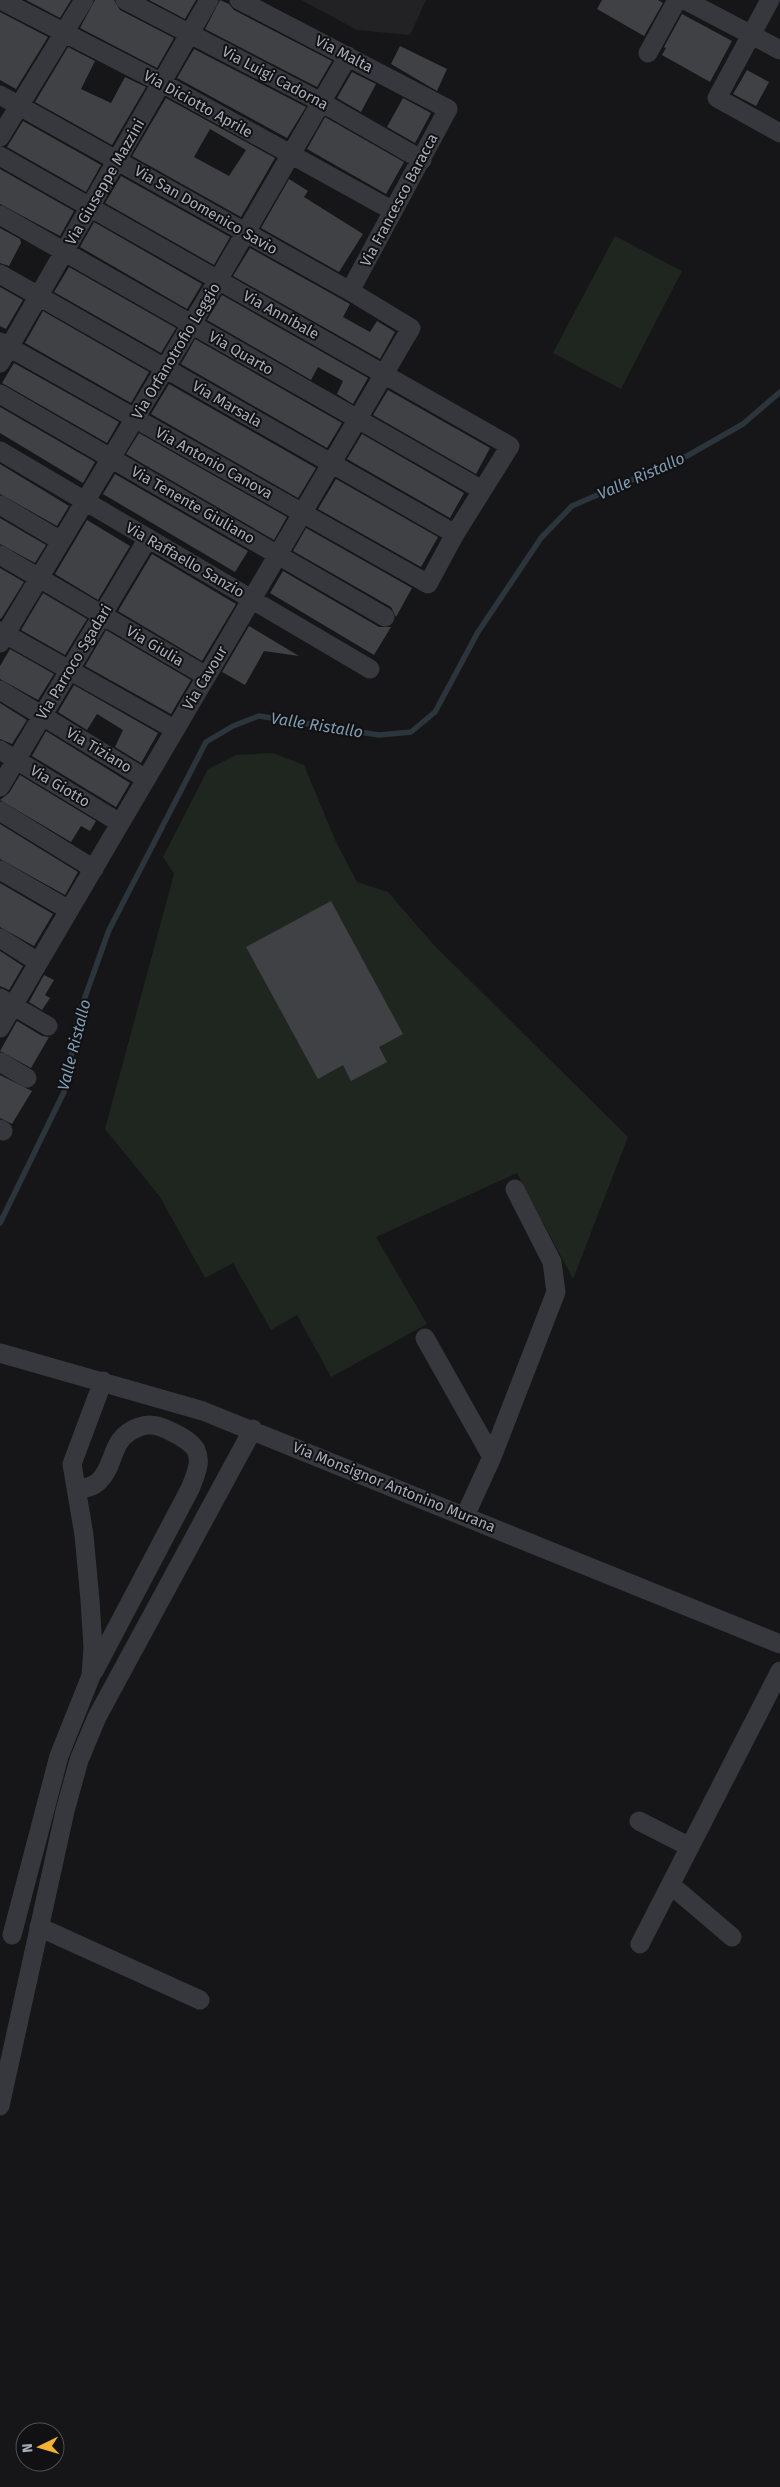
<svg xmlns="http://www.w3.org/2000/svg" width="780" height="2487" font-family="'Fira Sans',sans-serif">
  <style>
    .built { fill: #222225 }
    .green { fill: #1e261f }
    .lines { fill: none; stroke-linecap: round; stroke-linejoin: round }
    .stream { stroke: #2c353c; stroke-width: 5.5 }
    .building { fill: #404145; fill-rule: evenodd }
    .minor { stroke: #37383d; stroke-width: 19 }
    .labels { text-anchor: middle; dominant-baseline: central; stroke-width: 4; stroke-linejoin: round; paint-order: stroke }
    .street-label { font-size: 15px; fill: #a8adb8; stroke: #111113 }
    .water-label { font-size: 16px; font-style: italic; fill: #7f9bb3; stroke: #111113 }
  </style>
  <rect width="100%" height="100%" fill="#161618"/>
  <path class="built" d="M301,0H426L410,35L357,30Z"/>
  <path class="green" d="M615,236L682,271L621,389L553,353Z
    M273,753L304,765L336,842L357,882L388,892L432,943L628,1137L573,1279L517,1173L376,1237L427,1324L331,1377L297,1315L271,1330L233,1263L205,1278L160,1197L105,1129L174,874L163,857L208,769L236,755Z"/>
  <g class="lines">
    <path class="stream" d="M0,1223L64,1092L80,1011L109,930L206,742L233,726L259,716L379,735L411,732L435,712L478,632L541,538L572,506L687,456L743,424L780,392"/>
  </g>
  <path class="building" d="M26,0H71L60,18Z
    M95,0H114L120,10L174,38L157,68L80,28Z
    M149,0H196L185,19Z
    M220,0L229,4L234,10L332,61L317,87L205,29Z
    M602,0H658L663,3L644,36L597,9Z
    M0,12L48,37L16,89L0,80Z
    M682,14L732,41L710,82L662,55L666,48L664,47Z
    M400,46L447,69L437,91L391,64Z
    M68,47L95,61L81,89L111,103L125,77L146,87L112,145L35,102Z
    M194,49L306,107L287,138L177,78Z
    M747,70L769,82L756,106L733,94Z
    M352,72L376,84L361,112L337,98Z
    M166,98L275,158L241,217L132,156ZM210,129L246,150L229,176L194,157Z
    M403,98L431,113L415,143L387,127Z
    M325,117L404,162L386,194L307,149Z
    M23,121L101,165L86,192L7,147Z
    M0,169L74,211L60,236L0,204Z
    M121,176L230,237L214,265L105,203Z
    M289,179L308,191L304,197L363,234L339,272L261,228Z
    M94,222L202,284L187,309L80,247Z
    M0,228L20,239L21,243L9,266L0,263Z
    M250,248L350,304L343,317L370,332L377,321L395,332L380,359L233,276Z
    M69,267L176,328L161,353L54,292Z
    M0,287L23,300L6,329L0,326Z
    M222,295L368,378L353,404L337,394L343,381L318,367L311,380L207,320Z
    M43,311L149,372L131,403L25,343Z
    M195,339L342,423L327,448L181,364Z
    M14,363L119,422L107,443L2,383Z
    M169,384L316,468L298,498L151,414Z
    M388,390L490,448L476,474L373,415Z
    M0,407L95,462L83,483L0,433Z
    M139,433L287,517L274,540L126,454Z
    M362,434L464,493L450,518L347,459Z
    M0,464L69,506L57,526L0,494Z
    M115,474L248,551L235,572L103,494Z
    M336,479L438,537L421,567L318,509Z
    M0,518L46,545L35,563L0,544Z
    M87,520L130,546L98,600L55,574Z
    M306,528L412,588L396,617L391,607L293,551Z
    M152,554L236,604L202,661L118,611Z
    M0,568L24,582L1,619L0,618Z
    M283,571L379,627H391L374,655L270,593Z
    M43,593L87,619L65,655L21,630Z
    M249,626L299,656L264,651L245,685L222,672Z
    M106,630L191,680L171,714L85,666Z
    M10,649L54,674L38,700L0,679V666Z
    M74,685L158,733L141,763L115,747L123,730L97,714L87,730L58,712Z
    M0,703L27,720L12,744L0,739Z
    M46,731L130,783L116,807L32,756Z
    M20,775L96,821L90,831L81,826L71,842L0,800L9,793Z
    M0,824L78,872L65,895L0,859Z
    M0,883L53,914L34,946L0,927Z
    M331,901L403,1034L379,1047L387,1062L351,1081L343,1065L318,1079L246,947Z
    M0,951L23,966L9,990L0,986Z
    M44,975L54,980L45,995L50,998L42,1010L29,1002Z
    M17,1021L42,1036L49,1037L31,1068L0,1051Z
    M0,1075L32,1091L12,1124L0,1118Z"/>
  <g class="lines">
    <path class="minor" d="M1,0L162,83L393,211
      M125,0L321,102L422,160
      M239,0L448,109L350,291
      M685,0L780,50
      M770,0L717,98L780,133
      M648,53L677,0
      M0,95L350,291L411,328L0,1028
      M0,137L84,0
      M0,156L510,446L455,534L428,584L0,342
      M0,215L482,490
      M0,274L455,534
      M0,363L209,0
      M0,394L385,617
      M0,451L370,669
      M0,505L61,541
      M0,555L206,676
      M0,631L174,729
      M0,643L218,280L348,56
      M0,690L146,779
      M0,750L120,823
      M0,787L148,538
      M0,811L94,869
      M0,870L69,910
      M0,938L38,962
      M0,998L48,1026
      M0,1062L27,1078
      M0,1129L3,1131
      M425,1338L492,1457
      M0,1353L203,1411L780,1644
      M78,1489C86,1488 93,1487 99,1481C117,1463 109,1438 139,1427C149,1423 158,1425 168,1430C178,1435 190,1440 196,1450C202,1463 195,1475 191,1487L94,1671
      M465,1516L492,1457L556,1292L552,1262L515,1189
      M639,1821L690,1847
      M671,1885L732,1937
      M39,1927L200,2000
      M12,1935L59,1756L91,1676L93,1648L90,1600L84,1535L72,1464L103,1381
      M640,1944L780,1671
      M0,2106L65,1811L79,1760L97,1717L253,1429"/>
  </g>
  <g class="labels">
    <g class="street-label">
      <text transform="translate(344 54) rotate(27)">Via Malta</text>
      <text transform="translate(275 78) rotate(28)">Via Luigi Cadorna</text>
      <text transform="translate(198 104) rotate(29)">Via Diciotto Aprile</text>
      <text transform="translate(105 182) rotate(-60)">Via Giuseppe Mazzini</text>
      <text transform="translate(399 200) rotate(-62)">Via Francesco Baracca</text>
      <text transform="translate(206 210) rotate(30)">Via San Domenico Savio</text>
      <text transform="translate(281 315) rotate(29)">Via Annibale</text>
      <text transform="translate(176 351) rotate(-59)">Via Orfanotrofio Leggio</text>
      <text transform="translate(241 353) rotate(30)">Via Quarto</text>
      <text transform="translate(227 404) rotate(30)">Via Marsala</text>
      <text transform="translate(214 463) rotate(29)">Via Antonio Canova</text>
      <text transform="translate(193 505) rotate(30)">Via Tenente Giuliano</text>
      <text transform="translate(185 560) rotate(30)">Via Raffaello Sanzio</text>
      <text transform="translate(155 646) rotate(31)">Via Giulia</text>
      <text transform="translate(74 662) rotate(-59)">Via Parroco Sgadari</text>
      <text transform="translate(205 678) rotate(-59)">Via Cavour</text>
      <text transform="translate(99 750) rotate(31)">Via Tiziano</text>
      <text transform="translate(60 786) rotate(31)">Via Giotto</text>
      <text transform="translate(394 1487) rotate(22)">Via Monsignor Antonino Murana</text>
    </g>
    <g class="water-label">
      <text transform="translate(641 476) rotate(-24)">Valle Ristallo</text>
      <text transform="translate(317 725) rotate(9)">Valle Ristallo</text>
      <text transform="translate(74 1045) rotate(-76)">Valle Ristallo</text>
    </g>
  </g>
  <g transform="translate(40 2447) rotate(265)"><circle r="24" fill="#111113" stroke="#4d4f55"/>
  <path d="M0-4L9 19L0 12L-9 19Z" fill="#f2b134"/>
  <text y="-8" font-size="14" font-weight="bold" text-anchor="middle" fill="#a8adb8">N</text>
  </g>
</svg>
